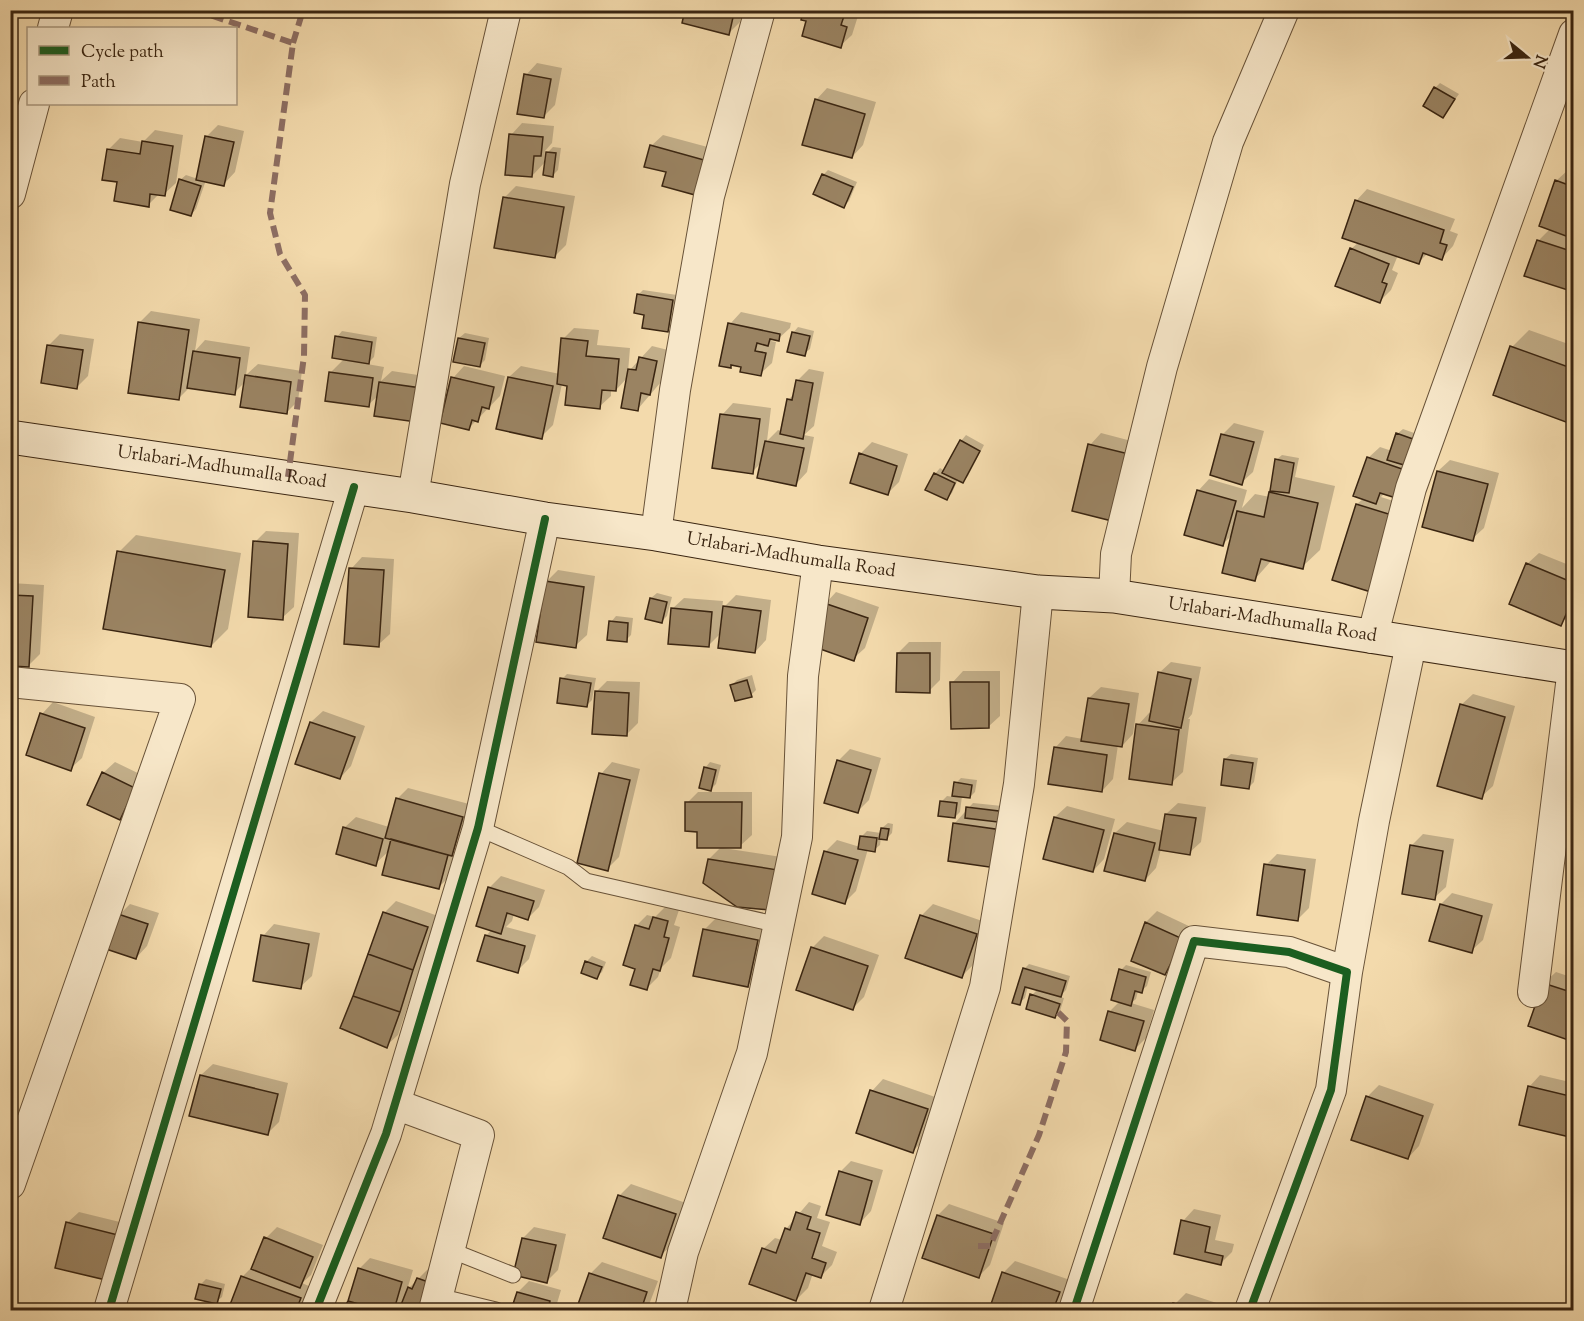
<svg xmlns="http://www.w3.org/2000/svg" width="1584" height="1321" font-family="'Sorts Mill Goudy',serif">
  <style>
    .shadow { fill: #0003 }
    .building { fill: #9a8362; stroke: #3a2511; stroke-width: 1.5 }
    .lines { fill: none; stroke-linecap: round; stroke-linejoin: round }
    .lane-casing { stroke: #685238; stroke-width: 17 }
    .street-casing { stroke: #685238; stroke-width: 32 }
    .secondary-casing { stroke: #3a2511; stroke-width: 35 }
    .lane { stroke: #f7e7c9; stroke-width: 15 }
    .street { stroke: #f7e7c9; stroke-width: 30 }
    .secondary { stroke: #f7e7c9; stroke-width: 33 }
    .quiet { stroke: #8d6e63; stroke-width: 6; stroke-dasharray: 12 6; stroke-linecap: butt }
    .cycleway-casing { stroke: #f7e7c9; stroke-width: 11 }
    .cycleway { stroke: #1b5e20; stroke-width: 8 }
    .labels { text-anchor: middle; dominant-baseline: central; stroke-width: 5; stroke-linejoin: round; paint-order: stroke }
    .street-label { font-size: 18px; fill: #3a2511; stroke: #f7e7c9 }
  </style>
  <rect width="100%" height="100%" fill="#f3daac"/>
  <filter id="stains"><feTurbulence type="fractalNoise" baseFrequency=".00333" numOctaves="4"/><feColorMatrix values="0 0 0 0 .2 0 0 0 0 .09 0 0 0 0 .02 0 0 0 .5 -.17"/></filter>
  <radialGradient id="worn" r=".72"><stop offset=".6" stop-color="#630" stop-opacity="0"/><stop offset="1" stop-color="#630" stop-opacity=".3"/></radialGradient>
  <path class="shadow" d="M686,10H743L740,22L728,34Z
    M805,10H853L852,14L858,16L852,35L840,46L808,20Z
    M537,63L562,68L555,105L543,117L526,75Z
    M1440,83L1459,94L1443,116L1435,88Z
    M827,88L876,102L863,145L852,157L816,100Z
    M522,123L554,126L552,143L545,151L544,161H546L532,176L511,135Z
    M218,125L244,131L235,172L224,184L206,180L196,209L191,215L180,180L186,175L198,179L207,136Z
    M155,130L183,135L176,183L164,194L160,193L148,205L119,181L109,149L120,138L143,142Z
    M663,135L715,149L706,182L667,171L651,146Z
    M553,147L561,148L558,170L553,175L548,152Z
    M828,170L857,182L849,201L844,206L823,175Z
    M1568,170L1574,172V291L1538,241L1550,229L1556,181Z
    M516,186L575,196L566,245L555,256L504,198Z
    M1367,189L1455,219L1450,231L1458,234L1453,246L1442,258L1428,253L1419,262L1398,255L1392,270L1398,273L1391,290L1380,301L1351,249L1359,242L1356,201Z
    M643,290L677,295L673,325L667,330L646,314L638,295Z
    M151,311L200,319L195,351L205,340L250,347L246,375L258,364L302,371L298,401L286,413L245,382L234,393L190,387L178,399L139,323Z
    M741,312L791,323L790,328L778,339L774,338L771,341L776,342L772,363L760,374L742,366L733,364L730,367V324Z
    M798,327L814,331L810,349L804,354L793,333Z
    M574,328L599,330L597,345L630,348L628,372L652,346L668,350L661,382L637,410L628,377L616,390L611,389V396L599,407L568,385L562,384L553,425L541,437L509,377L521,366L560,374L563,339Z
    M1529,330L1574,346V423L1512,347Z
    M342,331L377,337L374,357L367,364L384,367L381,381L392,371L431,377L427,409L379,395L368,405L331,372L344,359L337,337Z
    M465,333L489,338L485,360L480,365L459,338Z
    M60,334L94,339L88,376L77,387L49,345Z
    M464,366L505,376L500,396L469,428L453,378Z
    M809,369L824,372L814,426L804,435L814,437L807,472L796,484L762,462L752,472L722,415L733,403L771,408L767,441L778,430L782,431L788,400L795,393L797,381Z
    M1234,423L1264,431L1253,472L1241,483L1211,474L1223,434Z
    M1403,429L1417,434L1416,459L1381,497L1406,505L1382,579L1357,504L1364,498L1368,458L1380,447L1392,451L1397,434Z
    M1101,433L1143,444L1127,509L1090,445Z
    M966,435L984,445L968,476L963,482L958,479L952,493L947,498L935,474L940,468L945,471L961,441Z
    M872,442L908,454L899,482L887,494L860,454Z
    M1282,455L1299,458L1295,477L1335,486L1320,550L1302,567L1272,560L1255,579L1232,535L1223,544L1198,491L1209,479L1247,490L1242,508L1255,494L1270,497L1274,490L1276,460Z
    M1450,460L1499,473L1484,528L1472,539L1438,471Z
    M14,530V567L10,571V531Z
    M266,531L299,533L294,607L282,618L255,542Z
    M136,535L241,553L228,629L211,646L119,552Z
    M1539,553L1574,567V609L1561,624L1527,564Z
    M362,557L394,559L390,634L378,645L351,569Z
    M558,570L595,576L587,635L575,646L546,582Z
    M11,583L44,585L40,654L28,666L10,665Z
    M836,592L879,607L865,648L853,659L825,604Z
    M657,593L672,597L667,616L662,621L651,598Z
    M736,595L771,600L766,640L755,652L721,633L708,646L672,609L684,598L723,601L722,609Z
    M616,616L633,618L631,635L626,640L611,622Z
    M909,642H941L940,680L929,691L898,653Z
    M1171,662L1201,667L1192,714L1188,719H1190L1183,772L1171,783L1138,725L1149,713L1152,714L1159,673Z
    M963,671H1000V716L988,727L952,683Z
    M567,674L596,678L592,700L586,706L562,679Z
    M752,675L756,690L751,695L732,685L737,680Z
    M607,681L640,682L638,723L627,734L596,692Z
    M1101,687L1139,693L1133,734L1122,746L1118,745L1113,779L1102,791L1055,748L1066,736L1083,739L1089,698Z
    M1473,694L1515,706L1493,786L1481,797L1461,705Z
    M53,702L95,717L82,758L70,769L42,714Z
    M323,711L365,726L351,766L340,778L311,722Z
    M850,749L881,758L869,800L858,811L838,761Z
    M1231,754L1258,758L1254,782L1249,787L1225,759Z
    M115,762L146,777L131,807L120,819L103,773Z
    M612,762L640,769L619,857L607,869L601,774Z
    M710,762L721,765L716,784L711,789L705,768Z
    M961,778L977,780L975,792L970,797L962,796L960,812L955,817L942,801L947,796L954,797L956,783Z
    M408,788L473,805L450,876L438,888L390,850L375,864L344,828L356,817L389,827L397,799Z
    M698,792H752V835L740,846H723V848L788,858L780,897L709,859L722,846L699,830L687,803Z
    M973,803L1012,807L1020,820L949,860L954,824Z
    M1178,803L1206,807L1201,842L1189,853L1161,849L1156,868L1145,880L1106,870L1115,833L1127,822L1164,831L1166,814Z
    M1067,806L1115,819L1104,859L1093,871L1055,817Z
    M888,823L893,824L892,833L887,838L881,837L880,845L874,850L868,849L856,891L845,902L825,852L837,840L860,847L861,837L867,831L881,833L882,828Z
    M1423,834L1454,839L1446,887L1434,898L1412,845Z
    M1277,854L1316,859L1309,908L1297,920L1266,865Z
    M501,876L545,890L539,907L528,918L514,914L512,921L506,927L536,935L529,959L517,971L486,936L492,929L489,888Z
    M1452,893L1493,904L1483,940L1471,951L1441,904Z
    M396,901L438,916L398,1035L386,1046L384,913Z
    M130,904L159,913L147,946L136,958L119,915Z
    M933,904L988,923L973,965L962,976L921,916Z
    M666,906L679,910L674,925L680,927L671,958L661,968L658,977L647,988L637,968L636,926L647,915L655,917Z
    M1157,911L1193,928L1176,962L1164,973L1133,960L1146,922Z
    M716,918L768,929L759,974L748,985L704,930Z
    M274,924L320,933L312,976L300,987L263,936Z
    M824,936L879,955L864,997L853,1008L812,948Z
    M592,956L606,962L602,972L596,977L583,972L587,961Z
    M1029,964L1070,976L1066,990L1059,997L1064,998L1060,1011L1055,1017L1032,995L1038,989L1028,986L1025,998L1019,1003L1024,969Z
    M1126,965L1151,972L1147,986L1141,991H1138L1136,999L1131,1003L1154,1010L1146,1038L1135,1049L1109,1012L1120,1001L1121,970Z
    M1556,972L1574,978V1040L1544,983Z
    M213,1064L288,1083L279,1122L267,1134L201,1075Z
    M1540,1075L1574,1083V1136L1529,1087Z
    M883,1079L938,1098L924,1140L913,1151L857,1132L872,1091Z
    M1379,1085L1434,1104L1419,1146L1408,1158L1367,1097Z
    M851,1161L883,1170L871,1211L860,1223L840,1172Z
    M631,1184L686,1203L672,1245L660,1256L605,1237L620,1195Z
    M809,1202L821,1206L817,1218L830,1222L822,1246L837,1252L832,1265L821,1276L813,1273L808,1288L796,1300L763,1249L775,1238L782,1240L786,1229Z
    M949,1204L1004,1223L990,1265L979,1276L938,1215Z
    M1194,1209L1221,1215L1215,1240L1234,1244L1232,1252L1221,1263L1175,1253L1183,1221Z
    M79,1212L128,1224L117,1267L67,1223Z
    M277,1227L323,1245L311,1275L302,1283L311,1287L303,1310H230L242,1277L254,1265L266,1238Z
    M534,1227L566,1234L558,1270L547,1281L523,1238Z
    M370,1258L413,1270L407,1290L430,1267L428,1310H400L404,1301L394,1310H345L359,1269Z
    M1015,1261L1070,1280L1060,1310H991L1003,1273Z
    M602,1262L658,1281L647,1310H578L591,1273Z
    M206,1279L225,1284L222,1297L216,1302L200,1285Z
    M529,1281L561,1290L555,1310H513L518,1292Z
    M1186,1293L1238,1310H1172L1175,1304Z"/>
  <path class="building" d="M685,10H725L734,13L729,35L682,23Z
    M803,10H846L841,25L847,27L841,48L802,36L806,21L801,20Z
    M524,74L551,79L544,118L517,114Z
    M1434,87L1455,99L1443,118L1423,106Z
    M815,99L865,114L852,158L802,145Z
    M509,134L543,137L541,156H534L532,177L505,175Z
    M205,136L234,142L224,186L196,180Z
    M142,141L173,146L165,196L150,194L149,207L114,201L117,182L102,180L107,149L140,154Z
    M650,145L704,160L695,195L662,186L666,172L644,167Z
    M546,152L556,153L553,177L543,175Z
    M822,174L853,187L844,208L813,194Z
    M179,179L201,186L191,216L170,210Z
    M1555,180L1574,187V239L1539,226Z
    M503,197L564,207L555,258L494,248Z
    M1355,200L1444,230L1440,243L1447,245L1442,260L1423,253L1419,264L1342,238Z
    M1537,240L1574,252V292L1524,276Z
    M1350,248L1389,264L1382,282L1387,284L1380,303L1335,286Z
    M637,294L673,300L668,332L642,328L644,315L634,313Z
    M138,322L189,330L179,400L128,393Z
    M728,323L780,334L779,341L770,339L768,346L757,343L755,351L766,353L761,376L740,372L741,367L731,365V368L719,366Z
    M792,332L810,336L805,356L787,352Z
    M335,336L372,342L369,364L332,358Z
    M458,338L485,343L480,367L453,362Z
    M561,338L588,341L586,356L619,359L616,391L602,390L600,409L565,405L567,386L557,384Z
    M47,345L83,350L77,389L41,383Z
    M1510,346L1574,369V425L1493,395Z
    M193,351L240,358L235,395L187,388Z
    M639,357L657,361L650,395L641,393L638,411L621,408L628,369L636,370Z
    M329,372L373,378L369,407L325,401Z
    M245,375L291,382L287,414L240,407Z
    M451,377L494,387L489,409L482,407L478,422L472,420L469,430L440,423Z
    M508,377L553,386L542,439L496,429Z
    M796,380L813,383L803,439L780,434L787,399L792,400Z
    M379,382L421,388L416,422L374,416Z
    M720,414L760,419L753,474L712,468Z
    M1396,433L1413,439L1404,465L1387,460Z
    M1221,434L1254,442L1242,485L1210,475Z
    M960,440L980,451L963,483L942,473Z
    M765,441L804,448L796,486L757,478Z
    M1088,444L1133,455L1116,522L1072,511Z
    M859,453L897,466L888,495L850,483Z
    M1367,457L1405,470L1396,498L1380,493L1376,504L1353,496Z
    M1275,459L1294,463L1289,493L1270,491Z
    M1437,471L1488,484L1473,541L1422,527Z
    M934,473L955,483L947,500L925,490Z
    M1197,490L1236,501L1223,546L1184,535Z
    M1269,492L1318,503L1303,569L1261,559L1255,581L1222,573L1237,511L1264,517Z
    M1356,504L1395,516L1371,592L1332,580Z
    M253,541L288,544L283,620L248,617Z
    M117,551L225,570L211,647L103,629Z
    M1526,563L1574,583V596L1561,626L1509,604Z
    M349,568L384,570L379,647L344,644Z
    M545,581L584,587L576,648L536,642Z
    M10,595L33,596L29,667L10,666Z
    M650,598L667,602L662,623L645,619Z
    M824,603L868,618L854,661L809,645Z
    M723,606L761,611L755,653L718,648Z
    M671,608L712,612L709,647L668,644Z
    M609,621L628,623L627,642L607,640Z
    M897,653H930V693L896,692Z
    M1158,672L1191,679L1181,728L1149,721Z
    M560,678L591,683L587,707L557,703Z
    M747,680L752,697L735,701L730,685Z
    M950,682H989V728L951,729Z
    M595,691L629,693L627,736L592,734Z
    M1088,698L1129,704L1122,747L1081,741Z
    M1460,704L1505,717L1482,799L1437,786Z
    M40,713L85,728L71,771L26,755Z
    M310,722L355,737L340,779L295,764Z
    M1136,724L1179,730L1172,785L1129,779Z
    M1054,747L1107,755L1102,792L1048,784Z
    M1224,759L1253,763L1249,789L1221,785Z
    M837,760L871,770L858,813L824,803Z
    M704,767L716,770L711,791L699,788Z
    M102,772L135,788L120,820L87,805Z
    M599,773L630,780L608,871L577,863Z
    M954,782L972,785L970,798L952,796Z
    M396,798L463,817L452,856L385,838Z
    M940,801L957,803L955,818L938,816Z
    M685,802H742L741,848H697V832L685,831Z
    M966,807L1007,812L1006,823L965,818Z
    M1165,814L1196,818L1190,855L1159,850Z
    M1054,817L1104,830L1093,872L1043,859Z
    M953,823L1009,831L1003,869L948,861Z
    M343,827L383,839L376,866L336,854Z
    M881,828L889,829L887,840L879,839Z
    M1114,833L1155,843L1145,881L1104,871Z
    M860,836L877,838L875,852L858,849Z
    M391,839L448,855L439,889L382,875Z
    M1410,845L1443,851L1435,900L1402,894Z
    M824,851L858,860L845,904L812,894Z
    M708,859L778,870L769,910L737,907L703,883Z
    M1264,864L1305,870L1298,921L1257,915Z
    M488,887L534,901L528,920L507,913L501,934L476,926Z
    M1440,904L1482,916L1472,953L1429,941Z
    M383,912L428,927L413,970L368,954Z
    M118,914L148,924L136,959L106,949Z
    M920,915L977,934L962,978L905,958Z
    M653,917L668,921L664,937L669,938L660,971L653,969L647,990L630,985L635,969L623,965L635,925L649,929Z
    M1145,922L1183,939L1165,975L1131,961Z
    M703,929L758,940L748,987L693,976Z
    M261,935L309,944L301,989L253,981Z
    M485,935L525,946L518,973L477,961Z
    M811,947L868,966L853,1010L796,990Z
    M368,954L413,970L400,1012L353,996Z
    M585,961L602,967L597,979L581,973Z
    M1023,968L1066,981L1061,997L1025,987L1020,1005L1012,1003Z
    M1119,969L1146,977L1142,993L1135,991L1131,1006L1111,1000Z
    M1543,983L1574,993V1042L1528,1026Z
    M1030,994L1060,1004L1055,1018L1026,1009Z
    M353,996L400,1012L387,1048L340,1028Z
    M1108,1011L1144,1021L1135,1051L1100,1040Z
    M200,1075L278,1094L268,1135L189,1116Z
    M1528,1086L1574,1097V1138L1519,1125Z
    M870,1090L928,1109L913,1153L856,1133Z
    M1366,1096L1423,1116L1408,1159L1351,1140Z
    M839,1171L872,1181L860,1225L826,1215Z
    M618,1195L676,1214L661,1258L603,1238Z
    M796,1212L811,1217L807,1229L820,1233L812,1258L826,1263L821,1278L806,1273L796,1301L749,1284L762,1248L776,1253L785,1228L790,1230Z
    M937,1215L994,1234L979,1278L922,1258Z
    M1181,1220L1210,1227L1205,1252L1223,1256L1221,1265L1174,1254Z
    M66,1222L118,1235L106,1280L55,1268Z
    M264,1237L313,1257L300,1288L251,1269Z
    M522,1238L556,1245L547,1283L513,1275Z
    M358,1268L402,1282L394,1310H380L348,1301Z
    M1002,1272L1060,1292L1053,1310H989Z
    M589,1273L647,1292L641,1310H576Z
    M241,1276L301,1298L296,1310H228Z
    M417,1278L434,1284L425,1310H399L408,1287L412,1289Z
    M199,1284L221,1289L217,1304L195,1299Z
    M517,1292L550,1301L548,1310H511Z
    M348,1301L380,1310H343Z
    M1173,1303L1194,1310H1171Z"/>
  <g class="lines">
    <g class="lane-casing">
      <path id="lane" d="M478,828L568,867L586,881L779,925
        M450,1250L513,1275
        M438,1296L496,1310"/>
    </g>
    <g class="street-casing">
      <path id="street" d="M53,28L58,10
        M10,194L34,104
        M413,496L465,184L506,10
        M656,534L675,390L709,196L760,10
        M1114,596L1116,554L1162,367L1228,142L1284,10
        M1372,638L1411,488L1574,34
        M10,682L180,699L10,1184
        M1347,972L1374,821L1411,644
        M1533,992L1573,668
        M395,1104L479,1135L434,1310
        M109,1310L354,487
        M316,1310L386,1134L478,828L545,519
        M670,1310L683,1252L752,1053L797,837L803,676L818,562
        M884,1310L985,987L1019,784L1038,592
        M1074,1310L1194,941L1289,952L1347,972L1331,1090L1250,1310"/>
    </g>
    <g class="secondary-casing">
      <g id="secondary">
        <path id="s1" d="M10,437L413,496L545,519L656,534L818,562L1038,592L1114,596L1574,668"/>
      </g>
    </g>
    <use href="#lane" class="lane"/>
    <use href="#street" class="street"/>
    <use href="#secondary" class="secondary"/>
    <path class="quiet" d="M195,10L293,43L270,213L280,254L305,295L304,356L288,477
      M293,43L303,10
      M978,1246H990L1039,1135L1066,1052L1067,1021L1058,1012"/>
    <g class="cycleway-casing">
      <path id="cycleway" d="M109,1310L354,487
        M316,1310L386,1134L478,828L545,519
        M1074,1310L1194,941L1289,952L1347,972L1331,1090L1250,1310"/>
    </g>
    <use href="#cycleway" class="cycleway"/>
  </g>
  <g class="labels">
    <g class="street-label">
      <text stroke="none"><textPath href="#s1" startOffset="214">Urlabari-Madhumalla Road</textPath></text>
      <text stroke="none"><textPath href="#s1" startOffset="790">Urlabari-Madhumalla Road</textPath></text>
      <text stroke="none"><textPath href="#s1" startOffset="1276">Urlabari-Madhumalla Road</textPath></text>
    </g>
  </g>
  <rect width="1584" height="1321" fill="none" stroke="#f3daac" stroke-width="36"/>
  <rect x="12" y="12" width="1560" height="1297" fill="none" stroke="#3a2511" stroke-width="3"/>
  <rect x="18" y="18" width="1548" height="1285" fill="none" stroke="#3a2511" stroke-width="1.5"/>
  <rect x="27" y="27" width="210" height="78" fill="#f7e7c9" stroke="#ab997f" stroke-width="1.5"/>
  <rect x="39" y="46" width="30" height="9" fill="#1b5e20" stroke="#ab997f" stroke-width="1.5"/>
  <text x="81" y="57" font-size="18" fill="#3a2511">Cycle path</text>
  <rect x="39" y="76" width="30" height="9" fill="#8d6e63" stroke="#ab997f" stroke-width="1.5"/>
  <text x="81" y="87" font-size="18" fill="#3a2511">Path</text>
  <g transform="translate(1527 57) rotate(109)" stroke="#f7e7c9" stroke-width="4.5" paint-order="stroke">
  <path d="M0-4.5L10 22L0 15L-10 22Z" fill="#3a2511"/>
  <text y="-9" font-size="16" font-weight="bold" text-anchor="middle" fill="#3a2511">N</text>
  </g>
  <rect width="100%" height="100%" filter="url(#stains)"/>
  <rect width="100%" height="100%" fill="url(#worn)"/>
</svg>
